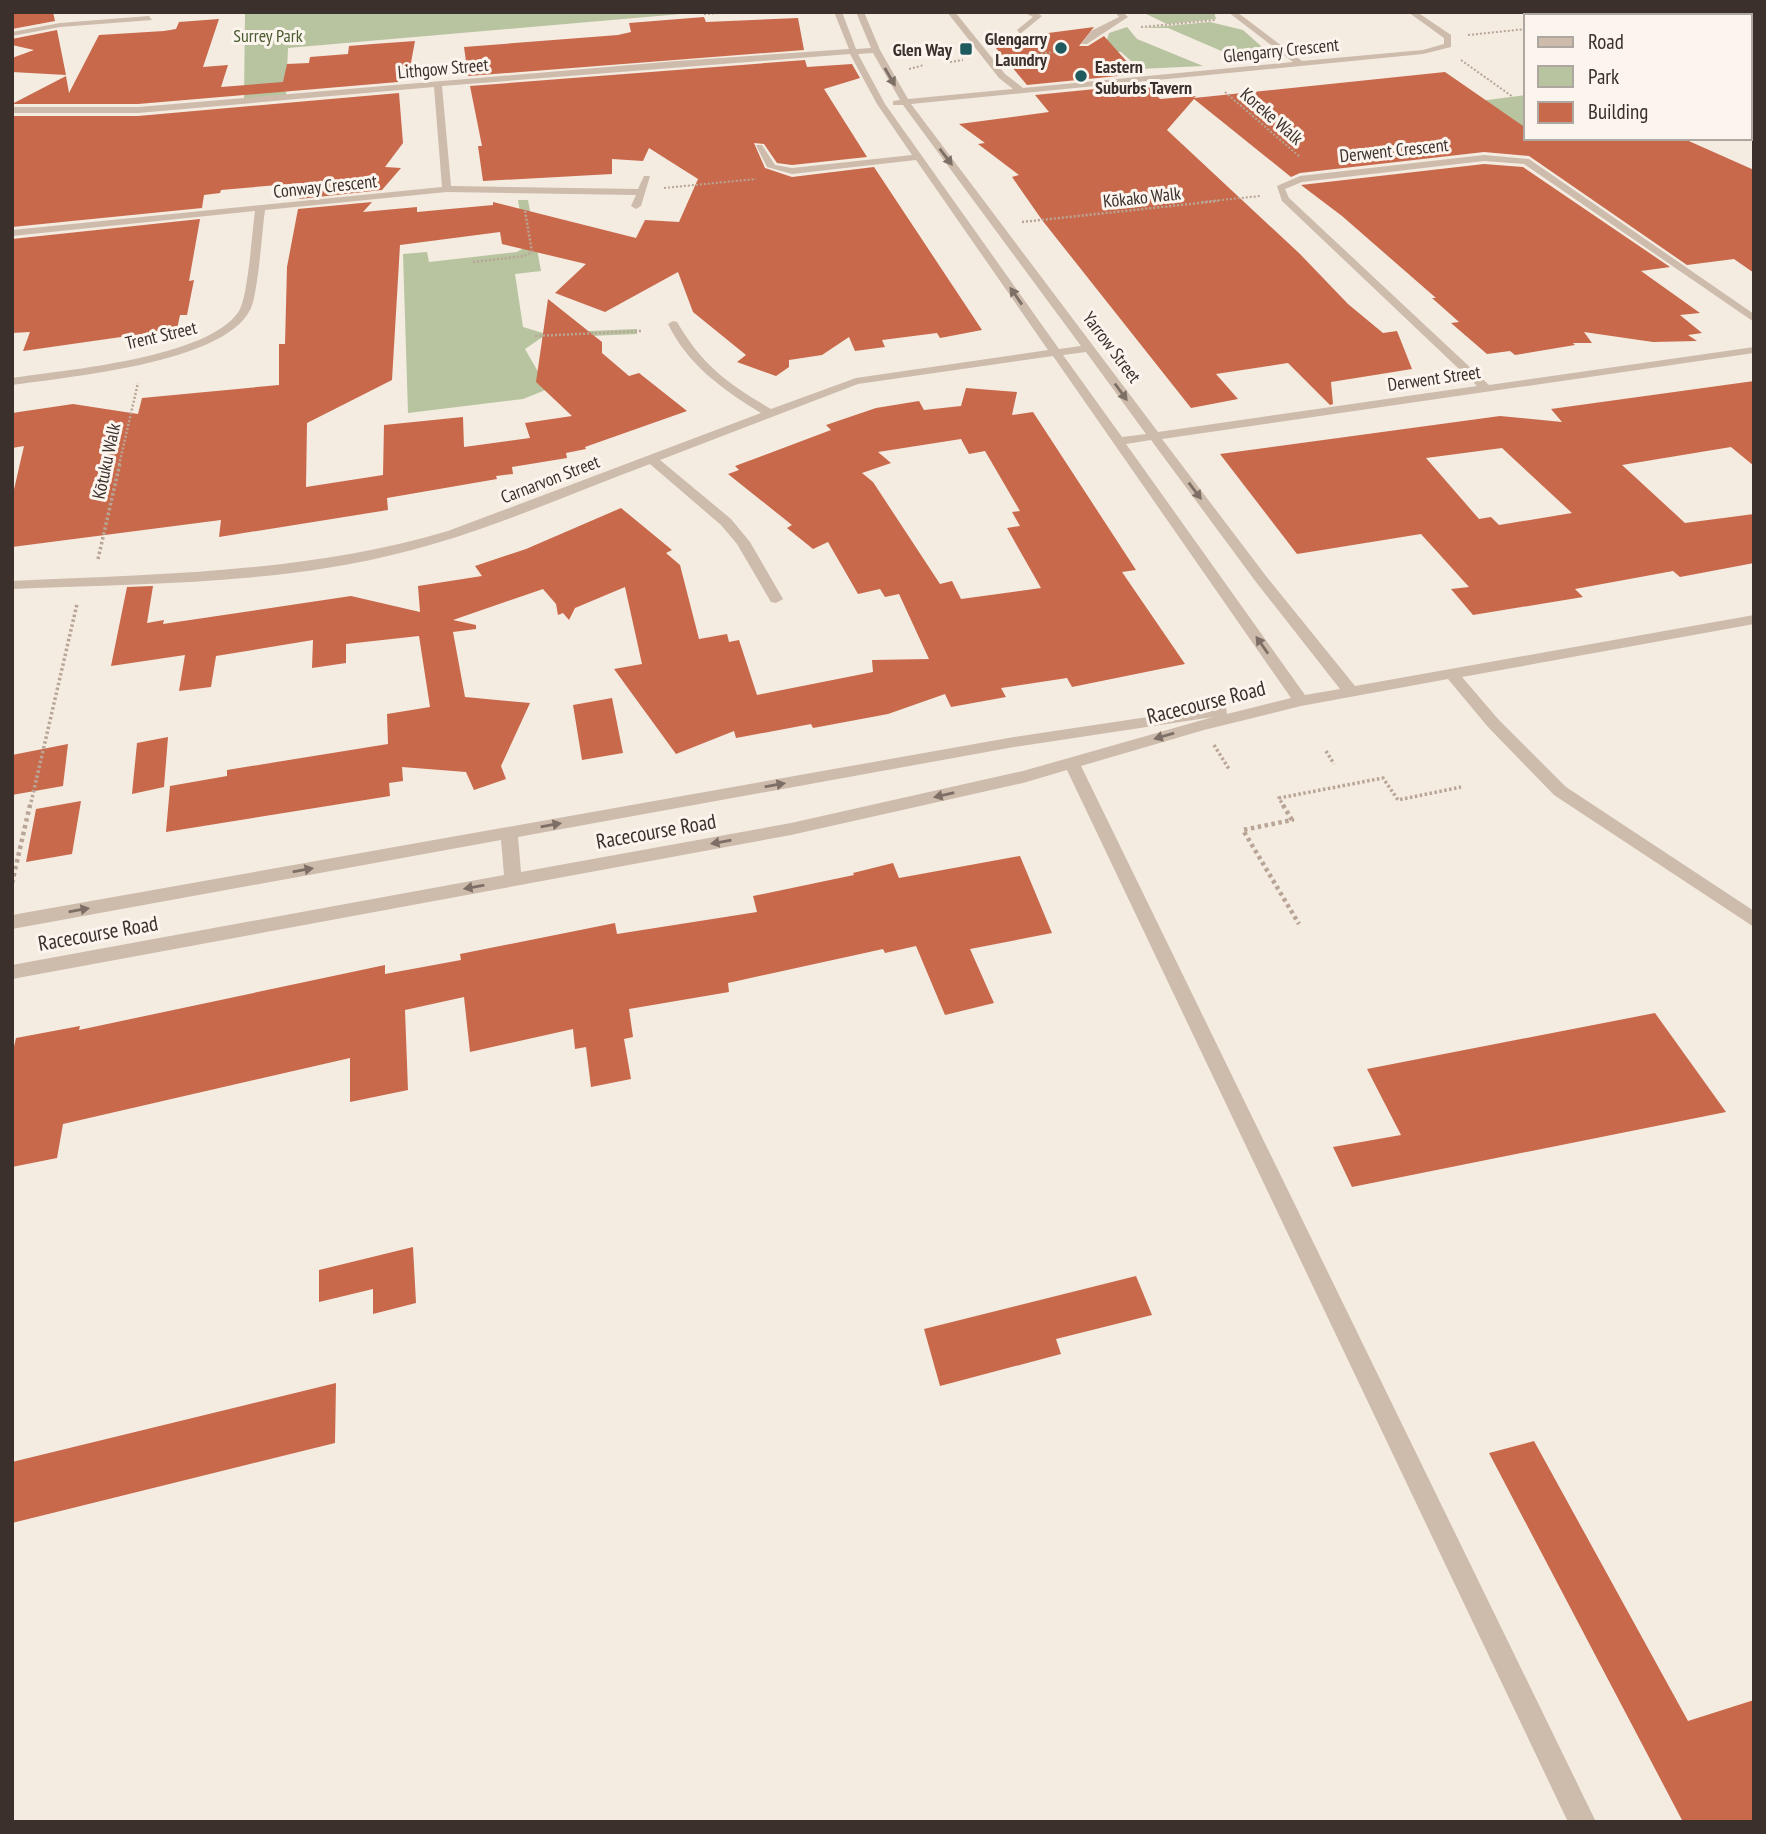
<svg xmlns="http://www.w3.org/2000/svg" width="1766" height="1834" font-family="'PT Sans Narrow',sans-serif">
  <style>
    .green { fill: #b8c4a0 }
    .building { fill: #c8694b; fill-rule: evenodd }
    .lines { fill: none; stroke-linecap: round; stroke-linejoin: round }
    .path-far3 { stroke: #b9a596; stroke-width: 2; stroke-dasharray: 2 2; stroke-linecap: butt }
    .path-far2 { stroke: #b9a596; stroke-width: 2.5; stroke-dasharray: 2 2; stroke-linecap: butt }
    .path-far1 { stroke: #b9a596; stroke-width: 3.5; stroke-dasharray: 2.5 2.5; stroke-linecap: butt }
    .path { stroke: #b9a596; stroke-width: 4.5; stroke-dasharray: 3.5 3.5; stroke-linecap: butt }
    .minor { fill: #cdbbac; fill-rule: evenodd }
    .oneway { fill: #7d6f65 }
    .poi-dot { fill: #1f5a5e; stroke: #fbf5ee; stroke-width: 2.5 }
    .labels { text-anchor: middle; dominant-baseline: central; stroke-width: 6; stroke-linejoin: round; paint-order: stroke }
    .far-park-label { font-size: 18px; fill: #4a5a2e; stroke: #fbf5ee }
    .far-poi-label { font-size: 18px; font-weight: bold; fill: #3b302b; stroke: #fbf5ee; text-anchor: end }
    .far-street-label { font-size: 18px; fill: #3b302b; stroke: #fbf5ee }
    .street-label { font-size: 21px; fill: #3b302b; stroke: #fbf5ee }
  </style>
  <rect width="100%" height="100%" fill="#f4ebe1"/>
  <path class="green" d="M245,12H704L288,48L286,96L244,100Z
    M1142,12H1214L1216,19L1167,24Z
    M1210,22L1243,30L1271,55L1266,60L1247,62L1168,28H1142Z
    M1127,27L1137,39L1203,66L1140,69L1121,52L1109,51L1106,43L1109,33Z
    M1526,95V138L1534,151L1480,101Z
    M518,200H528L541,271L515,274L523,327L543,333L637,329V334L541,338L525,349L548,389L523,399L408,413L403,254L427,252L429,262L517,252L526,247Z"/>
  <path class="building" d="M12,12H53L55,21L12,29Z
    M704,17L706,22L798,18L804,50L468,76L464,47L618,35L631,32L629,23Z
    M219,19L203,67L228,65L221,87L283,82L287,64L309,63L310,57L348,54L349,46L373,44L415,41L410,68L397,71L398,82L138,104H12L66,76L69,93L99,35L164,31L176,29L179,22Z
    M1094,27L1079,46H1088L1104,36L1138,74L1027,85L995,47L1002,46L996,40Z
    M57,30L66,75L12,72V58L34,50L12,45V39Z
    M805,60L807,67L852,64L860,78L824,89L867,157L792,165L777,163L764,144L754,143L765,168L792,177L874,167L982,330L940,338L937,333L882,340L885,347L855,351L849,337L822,355L789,360V367L776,376L737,362L746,355L693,312L678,272L605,312L555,293L586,264L502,244L500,232L400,245L392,380L307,423L306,487L383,475L384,425L463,417L464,447L530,438L525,423L572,416L536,382L548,299L602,342V353L629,376L639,373L687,411L585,447L586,449L566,453L567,458L512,467L513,474L496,476L497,479L387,498L388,510L219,537L221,520L12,547V498L24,446L12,448V413L73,404L138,414L142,398L279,385V344H285L287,267L298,209L372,202L363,212L417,207V212L493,205V202L636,238L645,220L679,222L698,179L649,148L643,161L612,159V174L483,181L478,146H482L470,86Z
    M1445,72L1526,128V138H1682L1754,170V273L1734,259L1687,265L1529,156L1484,152L1300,173L1291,177L1194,99L1167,130L1300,254L1348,304L1383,333L1397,331L1412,369L1331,382L1333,404L1330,405L1288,363L1216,374L1238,399L1191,408L1042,220L1012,177L1019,175L978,144L985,143L959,124L1049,112L1035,95L1146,84L1160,99L1196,96L1194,98Z
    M399,93L403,143L385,167L401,168L382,190L299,199L301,183L221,190L220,193L204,195L202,208L12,227V116H138Z
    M1484,164L1523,167L1670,267L1641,271L1700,313L1680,315L1702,333L1688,335L1697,341L1653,342L1584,332L1592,343H1573L1575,345L1515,355L1510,351L1487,354L1451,323L1459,322L1432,298H1436L1342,216L1301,185Z
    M200,219L189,281L194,280L187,315H180L177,329L23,351L30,332L12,333V239Z
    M1754,381V466L1731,447L1622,465L1685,523L1754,514V563L1680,577L1673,571L1575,589L1583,597L1473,615L1451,589L1469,587L1421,534L1297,554L1220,454L1500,416L1562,422L1551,409ZM1502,448L1517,462L1572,513L1499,525L1491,517L1479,519L1426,458Z
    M966,388L1017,392L1012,415L1033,412L1136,570L1122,572L1185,664L1072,687L1067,678L1001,688L1006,697L951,707L945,694L888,714L813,728L811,724L736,738L734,731L676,754L614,669L642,664L625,587L575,608L569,620L563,613L558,615L556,604L543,589L453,620L476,625V629L453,632L465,697L530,703L501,766L506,779L474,790L466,772L402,767L403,781L389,783L390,796L166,832L170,786L227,776V770L388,744L387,714L430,707L419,636L346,644V663L312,668L313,640L216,656L211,687L179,691L185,655L111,666L127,587L153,586L147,623L164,620L163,624L351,596L420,612L418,586L482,576L475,566L526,549L621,508L672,550L666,553L680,565L699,639L727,634L729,642L739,640L757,695L873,672L872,660L929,659L899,594L885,597L880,589L858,594L828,542L813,549L787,528L792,525L728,474L739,470L735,466L831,430L826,425L876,408L919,401L924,410L961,406ZM961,439L969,454L985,451L1020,511L1012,512L1020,526L1007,528L1041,588L961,599L952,581L940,584L873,482L862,473L891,463L878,452Z
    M612,698L623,753L582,760L573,705Z
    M168,737L164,787L132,794L137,743Z
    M68,744L63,786L12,795V755Z
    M81,801L72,854L26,862L36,809Z
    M1020,856L1052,933L970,949L994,1003L945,1015L916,946L885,953L883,949L728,983L729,992L629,1009L633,1037L624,1039L631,1079L591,1087L586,1047L575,1049L573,1029L470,1052L464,997L405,1010L408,1090L350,1102V1058L63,1124L57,1158L12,1167V1055L16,1038L80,1026L79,1030L385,965V974L461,960L460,954L615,923L617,934L757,912L753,896L854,875L853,873L893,863L899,878Z
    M1655,1013L1726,1112L1352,1187L1333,1147L1401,1135L1367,1069Z
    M413,1247L416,1303L373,1314V1289L319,1302V1270Z
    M1136,1276L1152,1315L1056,1339L1061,1354L940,1386L924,1329Z
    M336,1383L335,1443L12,1523V1462Z
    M1534,1441L1688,1721L1754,1700V1822H1683L1489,1453Z"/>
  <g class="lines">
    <path class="path-far3" d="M704,14L740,12
      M1141,27L1216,20
      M1468,35L1526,29
      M1013,56L1067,51
      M1461,60L1513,97
      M950,62L963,60
      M909,69L924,65
      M1225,92L1300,157
      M664,188L756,179
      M1202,202L1260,196"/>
    <path class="path-far2" d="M1022,222L1218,201
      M473,262L524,256L532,252L525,211
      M535,336L641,331
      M119,465L138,383"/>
    <path class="path-far1" d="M98,559L120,463
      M1214,745L1229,769
      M1326,751L1334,764
      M30,807L77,604
      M1284,807L1279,798L1383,778L1398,800L1461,787"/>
    <path class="path" d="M1283,805L1292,820L1243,830L1299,924
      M12,883L30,805"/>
    <path class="minor" d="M834,12H842L856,49L871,48L856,12H864L880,50L908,99L1013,89L999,78L947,12H955L1005,74L1023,88L1293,62L1228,12H1237L1302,61L1423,50L1444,44V38L1408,12H1417L1451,35V47L1423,54L911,104L1158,432L1477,386L1282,201L1277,186L1300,176L1484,155L1529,159L1754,314V322L1524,164L1484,161L1302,182L1285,189L1289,198L1489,385L1754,347V353L1162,439L1266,576L1355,686L1754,615V624L1462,677L1498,719L1566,787L1754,911V927L1554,795L1488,727L1448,679L1301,706L1204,730L1081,766L1596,1822H1568L1067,770L1023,783L791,835L12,979V965L504,875L501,840L12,929V915L1014,737L1221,706L1226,707L1227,714L1291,698L1053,356L858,384L660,460L731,519L750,542L783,599L776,603L771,602L737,544L721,525L650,464C569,494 488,531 404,552C277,585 143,583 12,589V581C159,574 306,573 448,531L761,413C722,389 688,365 668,324L673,321L677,322C703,366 727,383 771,409L856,378L1048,350L916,160L792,174L767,167L756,145H762L775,165L792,168L912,155L877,104L850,54L442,86L451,186L638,189L644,176H650L641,206L636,209L631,206L636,195L447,192L265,210C262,231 258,296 250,310C224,363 67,377 12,385V378C65,370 209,358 239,311C248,297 252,232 255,211L12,236V230L442,187L434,87L138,113H12V107H138L677,61L849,49ZM873,53L900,100L893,101V105H903L1081,346L1059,349L885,104L858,54ZM1086,352L1146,434L1122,437L1063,355ZM1151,440L1256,582L1340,689L1305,695L1126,444ZM1213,717L1023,771L791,823L521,872L518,837L1014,747Z
      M1023,12H1035L1042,16L1020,34L1017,30L1033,17Z
      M1115,12H1123L1128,17L1087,44H1081L1091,31L1119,17Z
      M1655,12H1665L1670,16H1660Z
      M149,16L152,20L60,27L12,36V32L60,23Z
      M1750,18H1754V22H1750Z
      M1750,58L1754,59V64L1750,63Z"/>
  </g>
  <defs><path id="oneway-solid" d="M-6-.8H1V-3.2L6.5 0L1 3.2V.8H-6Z" transform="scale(1.75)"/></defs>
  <g class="oneway">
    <use href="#oneway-solid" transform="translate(890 77) rotate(60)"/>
    <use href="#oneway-solid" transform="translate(946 157) rotate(53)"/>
    <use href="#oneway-solid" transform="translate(1016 296) rotate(-125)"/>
    <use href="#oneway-solid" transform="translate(1121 392) rotate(54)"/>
    <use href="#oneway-solid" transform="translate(1195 491) rotate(53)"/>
    <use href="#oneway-solid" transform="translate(1262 645) rotate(-125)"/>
    <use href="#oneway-solid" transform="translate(1164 736) rotate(164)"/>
    <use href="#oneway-solid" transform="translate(775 785) rotate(-10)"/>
    <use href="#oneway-solid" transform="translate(944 795) rotate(167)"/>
    <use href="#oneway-solid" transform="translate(551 825) rotate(-10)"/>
    <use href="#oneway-solid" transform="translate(721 842) rotate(170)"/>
    <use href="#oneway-solid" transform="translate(303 870) rotate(-10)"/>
    <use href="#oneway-solid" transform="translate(474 887) rotate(170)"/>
    <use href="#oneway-solid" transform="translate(79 910) rotate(-10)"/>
  </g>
  <g class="poi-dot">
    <circle cx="1061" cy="48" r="7"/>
    <rect x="959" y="42" width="14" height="14" rx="3.5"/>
    <circle cx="1081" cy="76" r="7"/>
  </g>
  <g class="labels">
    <g class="far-park-label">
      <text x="268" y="35">Surrey Park</text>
    </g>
    <g class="far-poi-label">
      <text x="1047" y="38">Glengarry<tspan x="1047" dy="21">Laundry</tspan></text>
      <text x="952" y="49">Glen Way</text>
      <text x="1095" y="66" text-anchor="start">Eastern<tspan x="1095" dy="21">Suburbs Tavern</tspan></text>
    </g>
    <g class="far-street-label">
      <text transform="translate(1281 50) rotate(-6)">Glengarry Crescent</text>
      <text transform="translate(443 68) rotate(-5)">Lithgow Street</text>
      <text transform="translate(1272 116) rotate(41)">Koreke Walk</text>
      <text transform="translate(1394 150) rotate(-6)">Derwent Crescent</text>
      <text transform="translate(325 186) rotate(-6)">Conway Crescent</text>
      <text transform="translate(1142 197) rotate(-6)">Kōkako Walk</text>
      <text transform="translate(161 335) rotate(-13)">Trent Street</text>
      <text transform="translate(1112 347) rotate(53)">Yarrow Street</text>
      <text transform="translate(1434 378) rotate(-8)">Derwent Street</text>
      <text transform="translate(106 461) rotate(-78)">Kōtuku Walk</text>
      <text transform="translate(550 479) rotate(-21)">Carnarvon Street</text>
    </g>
    <g class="street-label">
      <text transform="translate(1206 702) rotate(-14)">Racecourse Road</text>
      <text transform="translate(656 831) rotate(-10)">Racecourse Road</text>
      <text transform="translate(98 933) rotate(-10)">Racecourse Road</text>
    </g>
  </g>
  <rect width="1766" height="1834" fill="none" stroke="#3b302b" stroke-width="28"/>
  <rect x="1524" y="14" width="228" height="126" fill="#fbf5ee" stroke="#aea6a0" stroke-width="2"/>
  <rect x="1538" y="37" width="35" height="10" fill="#cdbbac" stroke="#aea6a0" stroke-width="2"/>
  <text x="1588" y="49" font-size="21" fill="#3b302b">Road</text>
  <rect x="1538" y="66" width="35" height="21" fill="#b8c4a0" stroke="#aea6a0" stroke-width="2"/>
  <text x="1588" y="84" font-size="21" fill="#3b302b">Park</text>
  <rect x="1538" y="102" width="35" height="21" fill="#c8694b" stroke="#aea6a0" stroke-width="2"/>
  <text x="1588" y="119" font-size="21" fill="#3b302b">Building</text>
</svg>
